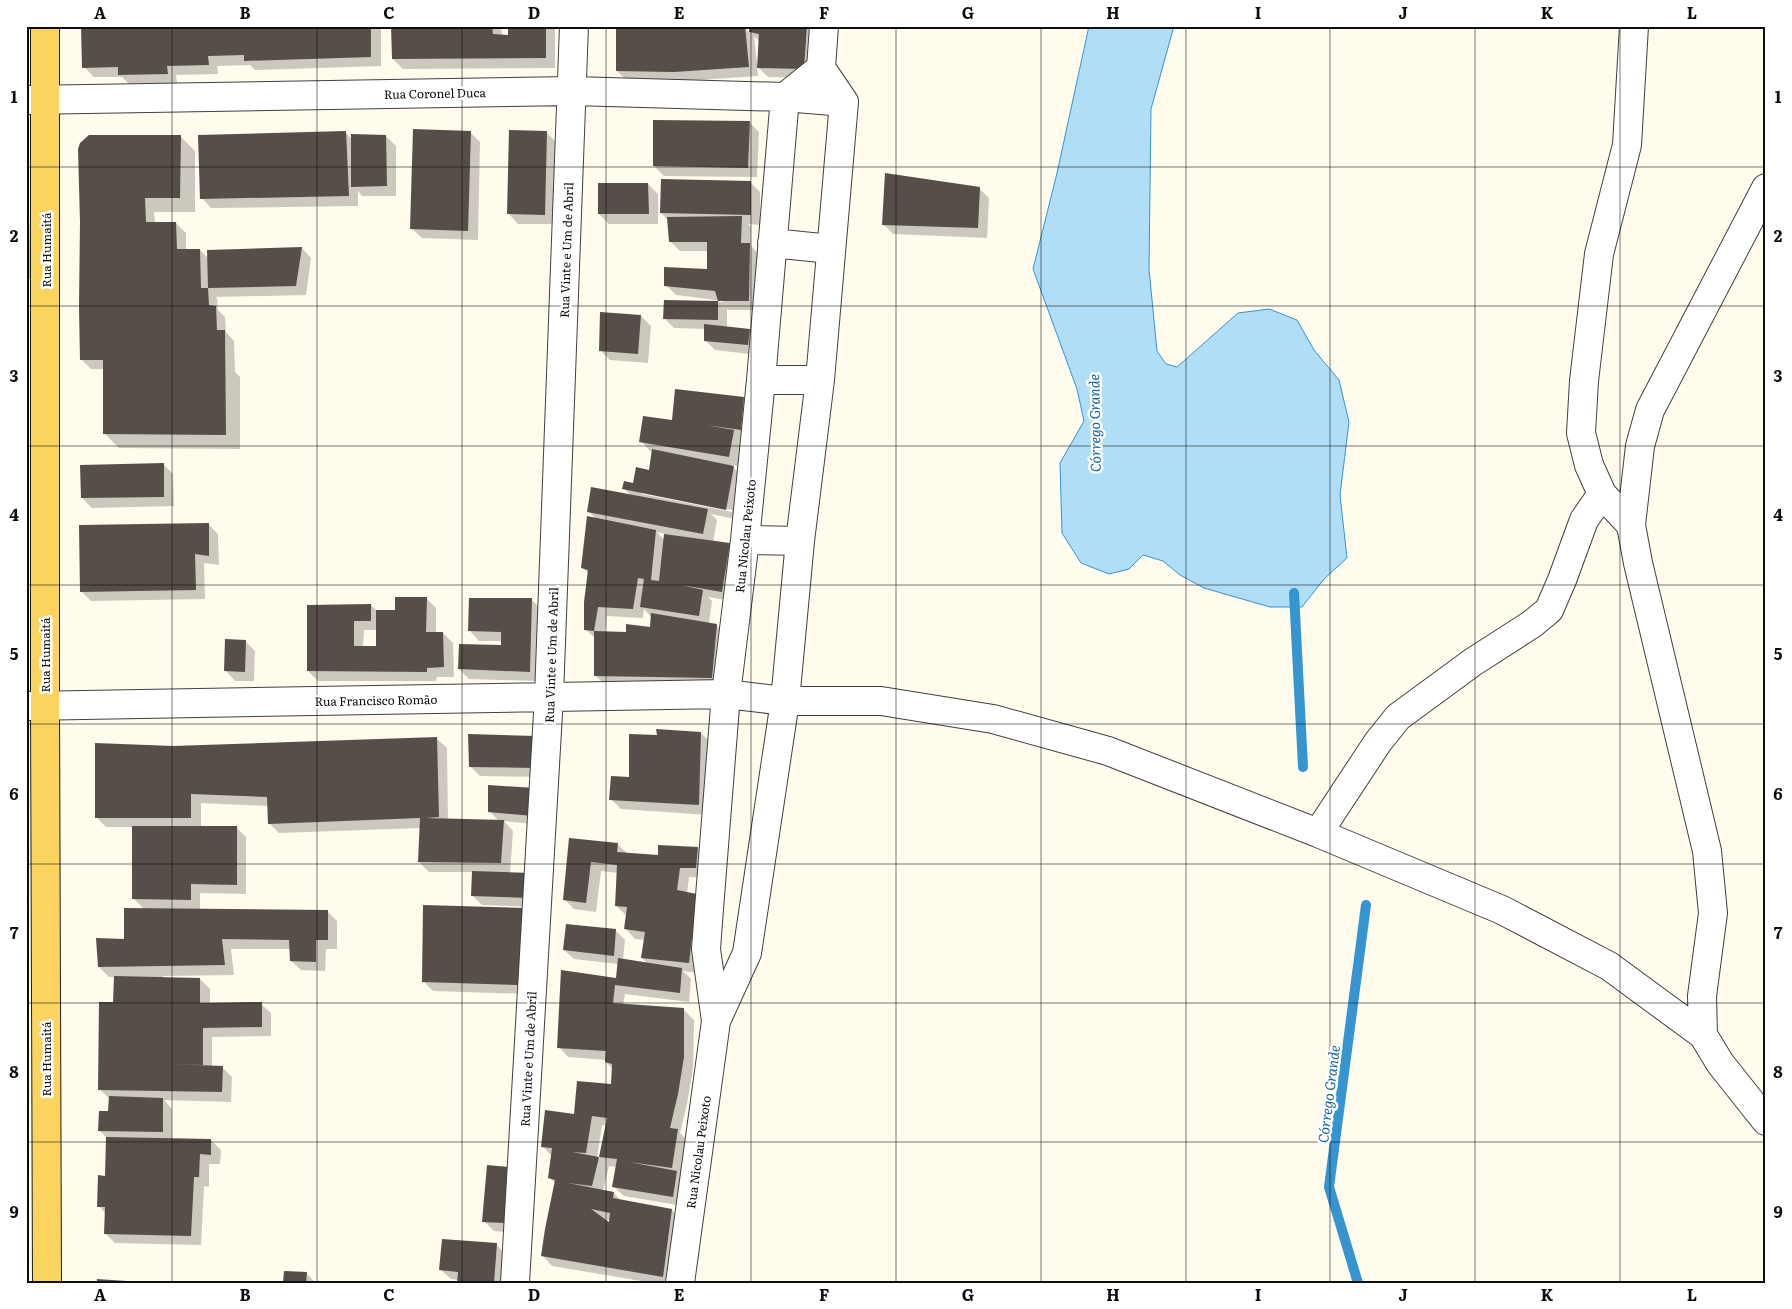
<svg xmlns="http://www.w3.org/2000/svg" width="1792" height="1309" font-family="Literata,serif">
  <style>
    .water { fill: #b0def7; stroke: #3694d0 }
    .shadow { fill: #0003; fill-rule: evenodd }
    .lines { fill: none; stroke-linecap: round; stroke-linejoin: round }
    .stream { stroke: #3694d0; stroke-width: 10 }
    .building { fill: #564e49; fill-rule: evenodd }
    .minor-casing { stroke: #404040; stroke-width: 30 }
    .primary-casing { stroke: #1e1e1e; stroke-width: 30 }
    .minor { stroke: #fff; stroke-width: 28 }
    .primary { stroke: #fbd460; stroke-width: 28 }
    .grid { fill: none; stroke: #0d0d0d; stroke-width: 1; stroke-opacity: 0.55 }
    .labels { text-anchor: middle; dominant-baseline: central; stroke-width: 5; stroke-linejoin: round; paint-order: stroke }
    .street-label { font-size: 12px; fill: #0d0d0d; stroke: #fff }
    .water-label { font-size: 14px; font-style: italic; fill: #1365a1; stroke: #fff }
    .neatline { fill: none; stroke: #0d0d0d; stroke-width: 2 }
    .grid-label { font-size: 16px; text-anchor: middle; font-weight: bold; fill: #0d0d0d }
  </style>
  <rect width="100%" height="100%" fill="#fffbed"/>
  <path class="water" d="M1089,26H1174L1151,109L1149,269L1157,351L1166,364L1177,367L1238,313L1269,309L1297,320L1314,350L1339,380L1349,422L1340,495L1347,558L1324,579L1302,607H1270L1204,588L1180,575L1163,561L1143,555L1129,569L1109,574L1081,563L1062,533L1060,463L1084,421L1077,389L1033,269L1057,173Z"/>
  <path class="shadow" d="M83,26H381V66L255,70L250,65L217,66L218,74L176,75L177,83L129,84L122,77H94L84,67Z
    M393,26H501L502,36H509L510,26H555V68L403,69L393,59Z
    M623,26H680V30L744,27L750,33V26H816L814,78L768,77L757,66L758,76L685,81H627L617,71L627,30ZM754,36L760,42L758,64H757Z
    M749,122L759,132L757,177L664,176L654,166Z
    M345,132L352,139L386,136L396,146V196H362L358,191V206L211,208L202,198Z
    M470,132L480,142L478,240L422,238L412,229Z
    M546,132L556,142L554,224H518L509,214Z
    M180,136L195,151V212H154L155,223H176L186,233V250H200L209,259L302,248L311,258L306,295L216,297L217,299L218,310L225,317L226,332L234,341L235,372L240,377V449L119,448L104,433L105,369H91L81,359L80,197Z
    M26,144L27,145L31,279H26Z
    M750,182L760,192V225L748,224L751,227V246L759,254L758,310H729L727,309V327L750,330L760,340L758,355L715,350L705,340V329L674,328L664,318L665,301L723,302V301L676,295L666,285L708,270V251H680L670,241L668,220L661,213Z
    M648,184L658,194V224H609L599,214Z
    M979,188L989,198L987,238L893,234L883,224Z
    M641,316L651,326L648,363L610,360L600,350Z
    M743,398L753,408L750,439L740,437L743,441L739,466L731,465L743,477L735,519L711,514L717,520L713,542L730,544L739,554L732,601L708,597L712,601L709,624L716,625L726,635L722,688L605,685L595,675L596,639L585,629L589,574L583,568L596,519L588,511L631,496L624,488L634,484L650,471L653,452L650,451L641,441L673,421ZM642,492L732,510V512L642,494ZM657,532L665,534L664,540ZM644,609L651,617V628L627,633H605L607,616L643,618Z
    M163,464L173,474L174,506L92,508L82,498Z
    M208,524L218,534L219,565L204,563L205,599L91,601L81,591Z
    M427,599L436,608V633H443L453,643L454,677H437L436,681H318L308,671L309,606L371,605L377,611H396ZM364,630H377V647H363Z
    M532,600L542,610L540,681L469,679L459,669L502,646V641H479L470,631Z
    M245,641L255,651L254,681H235L226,671Z
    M701,733L711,743L709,815L621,809L611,799L630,778L658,736Z
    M535,737L545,777L480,776L470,766Z
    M437,739L447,748L448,820L499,821L489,811V786L543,825L504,821L513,831L510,873L538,907L482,905L472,895L474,872H429L419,862L421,828L279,833L269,823L268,806L201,803V827L237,828L246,837V894L200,893V910L327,911L337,921V949H326L325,971L301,970L291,961V949H231L234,975L163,976V978L200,979L210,989V1004H261L271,1013V1036L212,1037V1067H222L232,1077L231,1102L164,1100L172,1109V1139L211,1140L221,1150L220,1164H209V1187L204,1186L201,1245L115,1243L105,1233L106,1214L99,1206L106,1177L107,1138L99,1130L109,1113L110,1099L99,1089L115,1003V977H109L99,967L125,940L145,910L133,898V827H106L97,818L173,747Z
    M570,839L617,844L628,854L659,857L698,848L708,858L706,877H689L687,893L697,895L699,973L683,971L691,979L689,1002L625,994L623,1005L684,1010L694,1020L693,1068L687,1104L680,1133L687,1140L683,1206L624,1196L614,1187L617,1167L609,1166L603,1191L614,1193L621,1201L672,1210L681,1220L673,1283H653L552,1266L543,1256L556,1184L549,1177L552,1156L542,1146L576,1115L612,1086L613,1069L606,1062L607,1060L568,1057L559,1047L617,979L618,964L574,959L564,950L615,930L625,940L623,960L648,964L642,958L645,940L635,939L626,929V915L616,906L618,873L601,871L596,912L574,909L564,899ZM602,1125L607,1126L600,1158H597ZM602,1219L610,1220L609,1224Z
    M535,919L530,994L433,991L423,981Z
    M26,1173L28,1175V1257H26Z
    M518,1178L515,1233L494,1231L484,1221Z
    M497,1245L506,1255L504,1283H458V1280L451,1279L441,1270Z
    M306,1273L316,1283H285Z"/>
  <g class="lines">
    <path class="stream" d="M1294,593L1303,767
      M1358,1283L1329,1187L1366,905"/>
  </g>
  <path class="building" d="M81,26H371V57L244,61V55L208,56L209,65L167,66L168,74L118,75V67L82,68Z
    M391,26H492L493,34L508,35V26H546V58L392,59Z
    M745,26L749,67L674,72L616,71V29H674Z
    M749,26H807L804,69L757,68L759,34L749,32Z
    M653,120L750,121L748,168L653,166Z
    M413,129L471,131L468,231L410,229Z
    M509,130L547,131L545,215L507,214Z
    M346,131L349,196L200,199L198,135Z
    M351,134L386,135L387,186L351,187Z
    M89,135H181L180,198H145L146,222H176L177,249H200L201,288H208L209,305L216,306L217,330H225L226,435L103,434V360H80L79,307L80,222L78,149L80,143Z
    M885,173L980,187L978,228L882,225Z
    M661,179L751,181V215L660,213Z
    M598,183H648L649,214H598Z
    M742,216L741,243H750L749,301H718L715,291L664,286V267L707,269V242H669L667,217Z
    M302,247L296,286L208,288L207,250Z
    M664,300L718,301V320L663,319Z
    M600,312L641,315L638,354L599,351Z
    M704,324L750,329L748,345L704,341Z
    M675,389L744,397L741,430L706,425L734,430L729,457L639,442L643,416L672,420Z
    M652,449L734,466L726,510L622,489L624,481L633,483L636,467L649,470Z
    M164,463V497L81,498L80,465Z
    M591,487L708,509L703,534L587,512Z
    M587,516L656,530L651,580L659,581L664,534L730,543L722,592L681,585L703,590L699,616L640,607L644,579L638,578L633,609L598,607L594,631L584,630V602L588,570L581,568Z
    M209,523V556L195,554L196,590L80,592L79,525Z
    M395,597H427L426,632H443L444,667L427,668V672L307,671V605L371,604V621H354V646H376V610H395Z
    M469,598H532L530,672L458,669L459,644L501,645V632L468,631Z
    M651,613L717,624L712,678L594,676V631L626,632V624L650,627Z
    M225,639L246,640L245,672L224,671Z
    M656,729L701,732L699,805L609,800L611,776L629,777V734L657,735Z
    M468,734L536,736L535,768L469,767Z
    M437,737L439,817L425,818L504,820L501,863L418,862L420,818L268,824L267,797L191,794V818H95V743L173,746Z
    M488,785L535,788L533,816L488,812Z
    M132,826H237V885L191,884V900L132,899Z
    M569,838L618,843L617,852L658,855V845L698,847L696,868H680L677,890L697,894L689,963L641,958L645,932L624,929L627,907L615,906L617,865L591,862L586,903L563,900Z
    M472,871L532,873L528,898L471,896Z
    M423,905L525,908L520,985L422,982Z
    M124,908L328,910V940H316V962L290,961L289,940L222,939L225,965L98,967L96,938L124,939Z
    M566,924L616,929L614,956L563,950Z
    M618,958L682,968L680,993L615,985L613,1003L684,1008V1057L678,1094L670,1128L678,1129L672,1168L629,1162L677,1171L673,1197L612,1187L617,1159L599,1157L607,1118L592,1116L586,1153L572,1152L599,1157L592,1186L568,1183L614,1192L613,1198L672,1209L663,1277L541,1256L545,1229L555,1180L548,1178L552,1148L541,1147L545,1110L574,1114L577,1081L611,1084L612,1064L605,1062L606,1051L557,1048L561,970L616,978ZM591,1209L610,1213L609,1222Z
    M114,976L200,978V1003L262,1002V1027L203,1028V1065L172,1064L223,1066L222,1092L98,1090L99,1002H113Z
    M109,1096L163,1098V1132L98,1131L99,1111H108Z
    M106,1137L211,1139V1155L200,1154L199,1177H194L191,1236L104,1234L105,1207H97L98,1175L105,1176Z
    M487,1165L509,1167L505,1223L482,1222Z
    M442,1239L497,1243L494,1283H457L458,1272L439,1270Z
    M284,1271L307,1272L306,1283H283Z
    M97,1279L127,1281V1283H97Z"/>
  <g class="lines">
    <g class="minor-casing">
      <path id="minor" d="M26,100L573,91L785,97L844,102
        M772,243L831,249
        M761,380H820
        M1631,525L1602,494L1589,465L1581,433L1584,381L1599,254L1627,145L1634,26
        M745,540L800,541
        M26,706L726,694L785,701H881L993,719L1108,751L1318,833L1502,910L1609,966L1703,1035L1720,1063L1766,1121
        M1318,833L1378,742L1398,717L1473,662L1532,624L1549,610L1562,580L1584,520L1602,494
        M716,1021L747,953L785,701L800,541L820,380L844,102L821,68L824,26
        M1703,1035L1702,996L1713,913L1707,851L1638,563L1631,525L1640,446L1650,410L1766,188
        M515,1283L549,696L574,26
        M680,1283L716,1021L706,949L709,909L726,694L745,540L761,380L785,97L821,68"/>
    </g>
    <g class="primary-casing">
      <path id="primary" d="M45,26V706L47,1283"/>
    </g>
    <use href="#minor" class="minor"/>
    <use href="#primary" class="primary"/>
  </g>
  <path class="grid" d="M172,26V1283M317,26V1283M462,26V1283M606,26V1283M751,26V1283M896,26V1283M1041,26V1283M1186,26V1283M1330,26V1283M1475,26V1283M1620,26V1283M26,167H1766M26,306H1766M26,446H1766M26,585H1766M26,724H1766M26,864H1766M26,1003H1766M26,1142H1766"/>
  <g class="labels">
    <g class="street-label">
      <text transform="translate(435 93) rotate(-1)">Rua Coronel Duca</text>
      <text transform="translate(46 250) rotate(-90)">Rua Humaitá</text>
      <text transform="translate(566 250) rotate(-88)">Rua Vinte e Um de Abril</text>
      <text transform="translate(745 536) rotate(-84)">Rua Nicolau Peixoto</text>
      <text transform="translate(45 655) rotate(-90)">Rua Humaitá</text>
      <text transform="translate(551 655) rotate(-88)">Rua Vinte e Um de Abril</text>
      <text transform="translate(376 700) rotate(-1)">Rua Francisco Romão</text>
      <text transform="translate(46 1059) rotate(-90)">Rua Humaitá</text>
      <text transform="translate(528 1059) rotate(-87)">Rua Vinte e Um de Abril</text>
      <text transform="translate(698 1152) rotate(-82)">Rua Nicolau Peixoto</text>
    </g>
    <g class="water-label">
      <text transform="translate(1094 423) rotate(-91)">Córrego Grande</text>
      <text transform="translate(1328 1094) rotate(-83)">Córrego Grande</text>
    </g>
  </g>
  <rect width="1792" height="1309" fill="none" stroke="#ffffff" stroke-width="55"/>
  <rect x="28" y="28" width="1736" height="1254" class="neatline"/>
  <g class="grid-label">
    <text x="100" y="19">A</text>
    <text x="245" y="19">B</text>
    <text x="389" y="19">C</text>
    <text x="534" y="19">D</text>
    <text x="679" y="19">E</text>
    <text x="824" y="19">F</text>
    <text x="968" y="19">G</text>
    <text x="1113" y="19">H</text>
    <text x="1258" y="19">I</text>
    <text x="1403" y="19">J</text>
    <text x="1547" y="19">K</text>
    <text x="1692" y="19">L</text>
    <text x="14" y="103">1</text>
    <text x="1778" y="103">1</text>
    <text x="14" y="242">2</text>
    <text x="1778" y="242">2</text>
    <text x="14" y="382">3</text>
    <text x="1778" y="382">3</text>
    <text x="14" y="521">4</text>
    <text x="1778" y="521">4</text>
    <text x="14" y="660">5</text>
    <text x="1778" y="660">5</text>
    <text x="14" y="800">6</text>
    <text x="1778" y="800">6</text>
    <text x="14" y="939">7</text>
    <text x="1778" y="939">7</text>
    <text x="14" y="1078">8</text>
    <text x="1778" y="1078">8</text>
    <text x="14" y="1218">9</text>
    <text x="1778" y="1218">9</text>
    <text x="100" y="1301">A</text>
    <text x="245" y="1301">B</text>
    <text x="389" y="1301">C</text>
    <text x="534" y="1301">D</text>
    <text x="679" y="1301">E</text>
    <text x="824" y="1301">F</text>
    <text x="968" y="1301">G</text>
    <text x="1113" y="1301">H</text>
    <text x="1258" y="1301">I</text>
    <text x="1403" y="1301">J</text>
    <text x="1547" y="1301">K</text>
    <text x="1692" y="1301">L</text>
  </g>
</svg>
